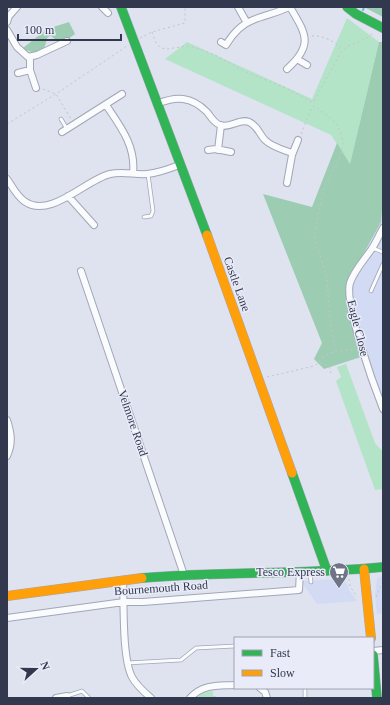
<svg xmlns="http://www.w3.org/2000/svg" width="390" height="705" font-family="Georgia,serif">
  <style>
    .built { fill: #d2daf4 }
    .green { fill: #b3e4c8 }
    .forest { fill: #9ccdb2 }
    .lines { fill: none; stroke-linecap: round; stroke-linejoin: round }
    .stream { stroke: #50c1d6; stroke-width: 2 }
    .lane-casing { stroke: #a2a6b6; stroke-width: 4.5 }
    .street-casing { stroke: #a2a6b6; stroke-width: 8 }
    .fast-casing { stroke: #a2a6b6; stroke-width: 10 }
    .slow-casing { stroke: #a2a6b6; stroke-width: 10 }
    .path { stroke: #c2c5ca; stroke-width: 1; stroke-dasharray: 2 3; stroke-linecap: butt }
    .lane { stroke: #fafbfd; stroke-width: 3 }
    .street { stroke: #fafbfd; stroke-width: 6 }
    .fast { stroke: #30b455; stroke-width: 9 }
    .slow { stroke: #ff9f0a; stroke-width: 9 }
    .labels { text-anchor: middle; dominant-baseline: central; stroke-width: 3; stroke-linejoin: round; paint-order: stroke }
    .street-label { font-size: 12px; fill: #32384e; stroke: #e9ecf8 }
    .poi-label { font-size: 12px; fill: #32384e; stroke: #e9ecf8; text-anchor: end }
  </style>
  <rect width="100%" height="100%" fill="#dfe2ef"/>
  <path class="built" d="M383,200V418L361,357L347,299V283L381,222Z
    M383,576V613L377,614L375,594L377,578Z
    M343,579L348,585L349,590L357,601L317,604L301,581Z"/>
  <path class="green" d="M347,18L379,42L350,164L331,135L165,59L187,42L312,99Z
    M346,364L375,443L383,452V489L375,490L336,381L341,377L337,367Z
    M213,691V696H216V698H197C201,693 206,692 213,691Z"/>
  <path class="forest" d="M364,7H383V17Z
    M69,22L75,34L68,39L57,41L51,36L48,37C46,40 46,43 45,46C40,55 30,53 23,48L47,29Z
    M379,42H383V200L381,222L348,282L347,299L361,357L324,369L314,359L322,343L263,194L312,207L337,143L350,164Z"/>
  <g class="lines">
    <path class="stream" d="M363,10L364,7"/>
    <g class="lane-casing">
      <path id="lane" d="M61,119L67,129
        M144,217L151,216L153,211L148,174
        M372,248L383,252
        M371,291L383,264
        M310,573L311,582
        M127,663L181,660L196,648L235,646
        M305,688V698
        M67,696L82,691L89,698"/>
    </g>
    <g class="street-casing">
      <path id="street" d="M102,7L108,13
        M238,7L247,23
        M7,22L9,16L17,7
        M7,30L17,47L28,57L37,55L67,41
        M221,42L226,45C232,35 242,24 253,20C265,15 277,13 289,7
        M30,57V70L36,88
        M297,59L307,65
        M287,69C314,45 306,34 290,7
        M18,73L30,70
        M157,104C176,96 191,96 207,112C211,117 214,123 220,125C230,129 239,118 249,122C258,126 259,134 265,140C272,147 284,150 292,153
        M106,105C120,126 136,146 133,173
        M62,132L122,94
        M208,150L216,149L231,152
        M218,150L221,125
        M7,179C12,186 16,195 24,201C50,220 85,180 110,174C123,171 135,175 147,174C158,173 169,169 179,165
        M287,183L292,155L298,140
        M68,196L94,225
        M383,228C379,235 376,243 371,250C364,260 354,271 350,283C344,304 374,386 383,409
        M81,271L184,575
        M7,420C11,433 13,443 7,456
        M123,580C124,604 122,658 132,677C136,685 144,692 151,698
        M7,618L124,602H143L299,590L300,571
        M373,651L383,650
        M260,688L265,692L267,698
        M56,698L67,696
        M190,698C203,684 217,686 235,685"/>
    </g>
    <g class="fast-casing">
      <path id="fast" d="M121,7L207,235
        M347,7L356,14L383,28
        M292,473L327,571
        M142,578C222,571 303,575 383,567
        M373,655L377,698"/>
    </g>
    <g class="slow-casing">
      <path id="slow" d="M207,235L292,473
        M364,569L371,638
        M7,596L142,578"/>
    </g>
    <path class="path" d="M152,32L156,43L161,48L167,49L187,46L197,48L215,55L244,71L288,89L312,102L314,101L341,52L348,46L365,39L374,33
      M312,36C323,35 335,42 343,49
      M140,38L152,32L185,23V7
      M43,89L56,94L71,119
      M7,124L56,94L127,46
      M301,134L312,107L314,106L332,119L337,125L341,133L343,143L341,155L323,190L314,236L327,279L330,320L336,351
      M320,363L329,366L331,373
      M267,377L314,366C319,364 319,360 323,357C332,350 344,350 355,350
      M349,579L350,586L357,597
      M376,597L383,581"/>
    <use href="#lane" class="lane"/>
    <use href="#street" class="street"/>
    <use href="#fast" class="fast"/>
    <use href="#slow" class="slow"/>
  </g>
  <defs>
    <g id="supermarket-pin" transform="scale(1)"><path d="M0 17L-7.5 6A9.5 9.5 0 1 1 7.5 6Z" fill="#6f7486" stroke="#e9ecf8"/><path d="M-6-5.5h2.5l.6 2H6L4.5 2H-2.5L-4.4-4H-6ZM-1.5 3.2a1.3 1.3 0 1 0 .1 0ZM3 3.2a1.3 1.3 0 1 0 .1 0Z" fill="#fff"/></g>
  </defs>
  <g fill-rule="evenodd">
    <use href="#supermarket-pin" x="339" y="572"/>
  </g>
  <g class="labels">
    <g class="street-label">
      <text transform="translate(237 284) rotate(70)">Castle Lane</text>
      <text transform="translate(358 328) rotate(76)">Eagle Close</text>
      <text transform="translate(133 423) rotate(71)">Velmore Road</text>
      <text transform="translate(161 588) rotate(-4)">Bournemouth Road</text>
    </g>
    <g class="poi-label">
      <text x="325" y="572">Tesco Express</text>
    </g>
  </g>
  <rect width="390" height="705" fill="none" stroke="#32384e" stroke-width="16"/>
  <rect x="234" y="637" width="140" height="52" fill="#e9ecf8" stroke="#a0a4b4"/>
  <rect x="242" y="650" width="20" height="6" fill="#30b455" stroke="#a0a4b4"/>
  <text x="270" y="657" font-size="12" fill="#32384e">Fast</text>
  <rect x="242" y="670" width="20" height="6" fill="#ff9f0a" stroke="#a0a4b4"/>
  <text x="270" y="677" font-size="12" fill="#32384e">Slow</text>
  <g transform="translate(36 669) rotate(69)" stroke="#e9ecf8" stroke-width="3" paint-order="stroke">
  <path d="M0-3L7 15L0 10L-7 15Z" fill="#32384e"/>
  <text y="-6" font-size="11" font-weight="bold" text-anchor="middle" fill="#32384e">N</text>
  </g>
  <path d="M18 34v6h103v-6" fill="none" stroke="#32384e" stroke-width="2"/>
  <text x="24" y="34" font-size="12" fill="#32384e" stroke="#e9ecf8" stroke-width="3" paint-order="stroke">100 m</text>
</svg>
